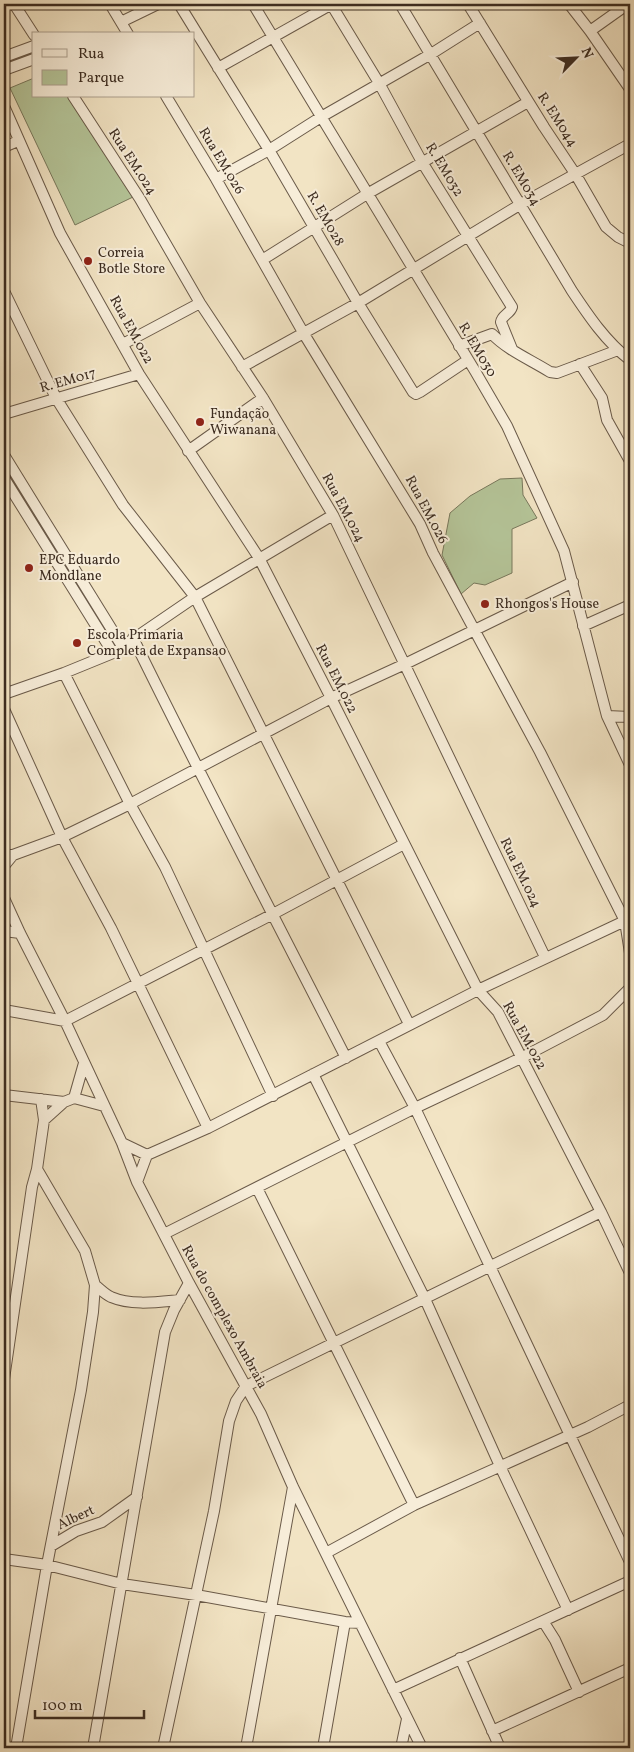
<svg xmlns="http://www.w3.org/2000/svg" width="634" height="1752" font-family="Vollkorn,serif">
  <style>
    .green { fill: #b5c599; stroke: #78785c }
    .lines { fill: none; stroke-linecap: round; stroke-linejoin: round }
    .minor-casing { stroke: #6a5a49; stroke-width: 12 }
    .minor { stroke: #f7edd9; stroke-width: 10 }
    .poi-dot { fill: #8f2418; stroke: #f7edd9; stroke-width: 2 }
    .labels { text-anchor: middle; dominant-baseline: central; stroke-width: 4; stroke-linejoin: round; paint-order: stroke }
    .street-label { font-size: 14px; fill: #3c2c20; stroke: #f7edd9 }
    .poi-label { font-size: 14px; fill: #3c2c20; stroke: #f7edd9; text-anchor: start }
  </style>
  <rect width="100%" height="100%" fill="#f2e4c4"/>
  <filter id="stains"><feTurbulence type="fractalNoise" baseFrequency=".004" numOctaves="4"/><feColorMatrix values="0 0 0 0 .2 0 0 0 0 .09 0 0 0 0 .02 0 0 0 .5 -.17"/></filter>
  <radialGradient id="worn" r=".72"><stop offset=".6" stop-color="#630" stop-opacity="0"/><stop offset="1" stop-color="#630" stop-opacity=".3"/></radialGradient>
  <path class="green" d="M34,78V96H67L133,197L75,225L10,88Z
    M522,478L523,495L537,518L512,529V573L485,585L474,583L461,594L442,555L450,513L470,496L500,479Z"/>
  <g class="lines">
    <g class="minor-casing">
      <path id="minor" d="M14,4L34,35
        M110,4L128,34
        M179,4L269,150L358,303L413,392L416,394L420,392L468,360
        M253,4L475,371L507,426L564,551L607,716L630,717
        M331,4L379,83L422,162L512,307C510,314 502,315 501,322L512,349
        M400,4L572,291C588,315 606,342 630,360
        M468,4L544,127L576,175L606,227L618,237L630,243
        M569,4L590,31L630,89
        M121,22L158,4
        M590,31L628,4
        M4,57L34,46
        M218,68L332,4
        M4,70L34,59
        M73,96L140,199L200,303L263,398L333,515L545,957
        M166,96L216,179L304,334L420,524L433,553L540,752L625,921L630,953
        M4,106L60,233L139,374L259,558L331,698L478,990L498,1012L601,1212L630,1273
        M4,147L18,141
        M216,179L269,150L321,117L431,54L480,23
        M262,260L367,194L528,102
        M4,291L56,398L123,505L195,597L409,1024
        M123,344L200,303
        M459,346L492,334C507,350 531,360 550,372L557,373L618,350
        M580,364L602,398L607,420L630,461
        M242,367L358,303L521,204L630,144
        M4,414L139,374
        M188,451L263,398
        M4,455L122,646
        M4,478L113,653
        M583,626L630,605
        M133,638C202,779 275,918 346,1058
        M64,673L130,804L165,867L273,1096
        M4,694L64,673L113,653L195,597L333,515
        M4,709L62,837L111,928L208,1128
        M607,716L630,765
        M4,855H13L62,837L130,804L331,698L405,664L573,582
        M4,866L13,855
        M4,898L20,933L65,1021L122,1143L137,1182L189,1283L261,1414L293,1487L422,1748
        M4,931L20,933
        M4,1010L65,1021L273,914L404,844
        M379,1041L415,1108L630,1562
        M313,1074L425,1299L500,1466L568,1610
        M4,1095L64,1102
        M74,1098L84,1063
        M44,1120L64,1102L74,1098L104,1106
        M122,1143L147,1155
        M137,1182L147,1155L208,1128L478,990L629,919
        M257,1188L414,1505
        M164,1234L415,1108L521,1058L603,1015L630,988
        M95,1285C100,1289 106,1295 111,1297C132,1306 158,1302 180,1300
        M4,1379L32,1187L37,1169L44,1120L41,1099
        M51,1546L76,1531L102,1522L137,1497
        M326,1553L414,1505L588,1427L630,1405
        M4,1559L47,1565L122,1584L196,1595L345,1622L360,1623
        M543,1621L555,1640L579,1692
        M460,1658L500,1748
        M393,1690L630,1581
        M492,1731L630,1668
        M16,1748L47,1565L81,1390L93,1312L95,1285L85,1251L37,1169
        M93,1748L165,1332L174,1310L189,1283
        M163,1748L214,1511L229,1421L236,1401L246,1386L601,1212
        M246,1748L293,1487
        M323,1748L345,1622
        M401,1748L407,1719"/>
    </g>
    <use href="#minor" class="minor"/>
  </g>
  <g class="poi-dot">
    <circle cx="88" cy="261" r="5"/>
    <circle cx="200" cy="422" r="5"/>
    <circle cx="29" cy="568" r="5"/>
    <circle cx="485" cy="604" r="5"/>
    <circle cx="77" cy="643" r="5"/>
  </g>
  <g class="labels">
    <g class="street-label">
      <text transform="translate(557 120) rotate(57)">R. EM044</text>
      <text transform="translate(221 161) rotate(59)">Rua EM.026</text>
      <text transform="translate(132 162) rotate(57)">Rua EM.024</text>
      <text transform="translate(444 170) rotate(59)">R. EM032</text>
      <text transform="translate(521 179) rotate(59)">R. EM034</text>
      <text transform="translate(325 219) rotate(60)">R. EM028</text>
      <text transform="translate(131 330) rotate(61)">Rua EM.022</text>
      <text transform="translate(477 350) rotate(59)">R. EM030</text>
      <text transform="translate(68 381) rotate(-16)">R. EM017</text>
      <text transform="translate(343 508) rotate(62)">Rua EM.024</text>
      <text transform="translate(426 510) rotate(62)">Rua EM.026</text>
      <text transform="translate(336 679) rotate(63)">Rua EM.022</text>
      <text transform="translate(520 873) rotate(64)">Rua EM.024</text>
      <text transform="translate(524 1036) rotate(61)">Rua EM.022</text>
      <text transform="translate(224 1317) rotate(61)">Rua do complexo Ambraia</text>
      <text transform="translate(76 1518) rotate(-25)">Albert</text>
    </g>
    <g class="poi-label">
      <text x="98" y="253">Correia<tspan x="98" dy="16">Botle Store</tspan></text>
      <text x="210" y="414">Fundação<tspan x="210" dy="16">Wiwanana</tspan></text>
      <text x="39" y="560">EPC Eduardo<tspan x="39" dy="16">Mondlane</tspan></text>
      <text x="495" y="604">Rhongos's House</text>
      <text x="87" y="635">Escola Primaria<tspan x="87" dy="16">Completa de Expansao</tspan></text>
    </g>
  </g>
  <rect width="634" height="1752" fill="none" stroke="#f2e4c4" stroke-width="20"/>
  <rect x="5" y="5" width="624" height="1742" fill="none" stroke="#3c2c20" stroke-width="2.5"/>
  <rect x="10" y="10" width="614" height="1732" fill="none" stroke="#3c2c20"/>
  <rect x="32" y="32" width="162" height="65" fill="#f7edd9" stroke="#aca08f"/>
  <rect x="42" y="49" width="25" height="8" fill="#f7edd9" stroke="#aca08f"/>
  <text x="78" y="58" font-size="15" fill="#3c2c20">Rua</text>
  <rect x="42" y="70" width="25" height="15" fill="#b5c599" stroke="#aca08f"/>
  <text x="78" y="82" font-size="15" fill="#3c2c20">Parque</text>
  <g transform="translate(576 58) rotate(66)" stroke="#f7edd9" stroke-width="4" paint-order="stroke">
  <path d="M0-4L9 19L0 12L-9 19Z" fill="#3c2c20"/>
  <text y="-8" font-size="14" font-weight="bold" text-anchor="middle" fill="#3c2c20">N</text>
  </g>
  <path d="M35 1710v8h109v-8" fill="none" stroke="#3c2c20" stroke-width="2.5"/>
  <text x="42" y="1710" font-size="15" fill="#3c2c20" stroke="#f7edd9" stroke-width="4" paint-order="stroke">100 m</text>
  <rect width="100%" height="100%" filter="url(#stains)"/>
  <rect width="100%" height="100%" fill="url(#worn)"/>
</svg>
